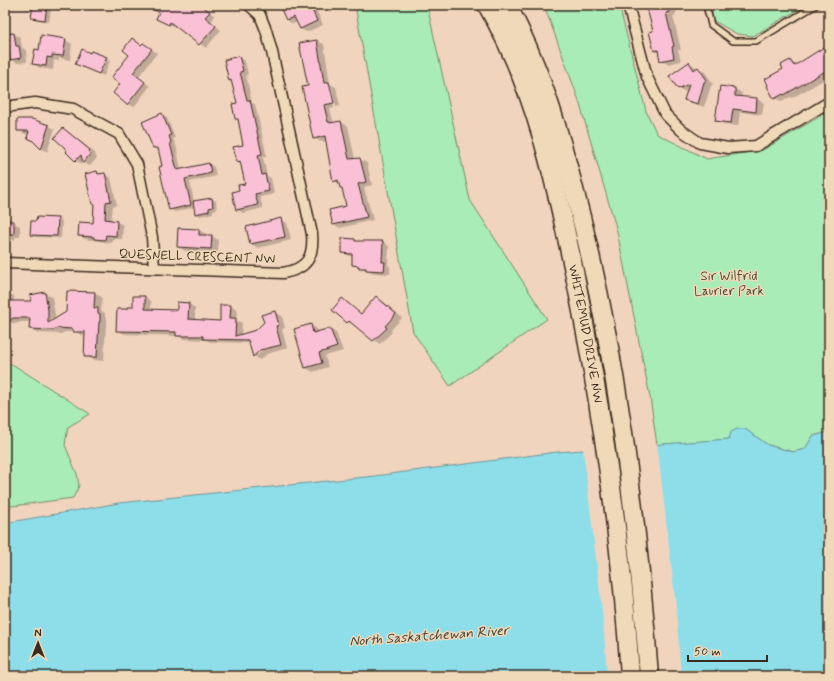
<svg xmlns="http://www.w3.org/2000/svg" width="834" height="681" font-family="Mynerve,sans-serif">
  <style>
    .green { fill: #a9ecb7; stroke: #728b6a }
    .water { fill: #8edeea; stroke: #6d9698 }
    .pier { fill: #f1d4be }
    .shadow { fill: #0003; fill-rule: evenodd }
    .building { fill: #fac1d6; stroke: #3b2a1e }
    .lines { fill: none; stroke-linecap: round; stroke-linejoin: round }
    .lane-casing { stroke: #3b2a1e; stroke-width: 8 }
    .street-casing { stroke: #3b2a1e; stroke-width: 13 }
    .highway-casing { stroke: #3b2a1e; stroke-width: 21 }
    .lane { stroke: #efd9b8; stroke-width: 5 }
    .street { stroke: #efd9b8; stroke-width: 10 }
    .highway { stroke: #efd9b8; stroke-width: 18 }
    .labels { text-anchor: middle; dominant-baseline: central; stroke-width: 3; stroke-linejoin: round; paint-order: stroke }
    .street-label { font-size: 13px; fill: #3b2a1e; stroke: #efd9b8 }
    .park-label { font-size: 13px; fill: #4c4735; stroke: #efd9b8 }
    .water-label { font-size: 14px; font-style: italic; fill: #47453d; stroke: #efd9b8 }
  </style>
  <rect width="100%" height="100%" fill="#f1d4be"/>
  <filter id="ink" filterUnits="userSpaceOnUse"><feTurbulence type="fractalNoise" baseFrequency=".025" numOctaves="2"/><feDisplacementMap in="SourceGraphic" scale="8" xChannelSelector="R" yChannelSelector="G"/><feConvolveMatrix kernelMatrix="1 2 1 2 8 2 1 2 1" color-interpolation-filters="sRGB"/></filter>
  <g filter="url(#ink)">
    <path class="green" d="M355,5H427L470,200L547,319L450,386L413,332Z
      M544,5H619L646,111L657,134L707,159L763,150L829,111V432L813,436L805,449L793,452L768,445L745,429L729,439L657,445L650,397L617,231L578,98Z
      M710,5H806L753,36L737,34L714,21Z
      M12,364L90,414L68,427L65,445L77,474L79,486L73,498L5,507V366Z"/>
    <path class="water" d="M737,429H745L768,445L793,452L805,449L813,436L829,432V676H5V523L119,503L375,476L557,452L729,439L731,432Z"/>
    <path class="pier" d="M657,443L676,607L681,676H607L603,619L583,448Z"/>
    <path class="shadow" d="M34,5L47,6L51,9L49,22L37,20L32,18Z
      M154,5H201L215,16L211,22L221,30L206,48L176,25V27L164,23L160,13L153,9Z
      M287,5H314L323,25L307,32L300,29L297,22L293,24L287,20Z
      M647,5H675L677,11L675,15L673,16L681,50H678L681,61L668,64L661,60L659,53L655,51L654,32Z
      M5,28L8,30L9,34H14L20,37L22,48L26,50L27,62L17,63L11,59L10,56L5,57Z
      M65,40L72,44L70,60L59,58V61L54,60L53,70L40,68L34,64L40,51Z
      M317,41L324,44L330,84L336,87L340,106L336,107L331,86H329L334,108L330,109L334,124L341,122L348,126L355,159H360L367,163L372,185L364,187L373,220L340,228L333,224L347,207L344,189L341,185L334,181L327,141L321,142L314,138L309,87Z
      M144,44L157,53L138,77L150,86L134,107L128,104L121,84Z
      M829,45V77L792,98L790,97L782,102L775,98L784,69L790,61L797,65Z
      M91,54L110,61L104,76L80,66Z
      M239,57L245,61L248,74L246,75L252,103L255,104L267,157H263L267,176L271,178L274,194L260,197L263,208L243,213L237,210L233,193L240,191L246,184L242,164L237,161L244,146L239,121L236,119L238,103L233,82L229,80Z
      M689,63L705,72L713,84L711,86L704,107L692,103L685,99L688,91L686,92L679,89L671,76Z
      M720,87L735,89L742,93L741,97L757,99L764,103L762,115L740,112L738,126L723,124L716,121Z
      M162,114L167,118L175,138L173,139L176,145L181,170L209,164L214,167L216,176L190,182L194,202L212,199L216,201L217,209L213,210V213L200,216L196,213L195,207L175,212L170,209L159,151L154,148Z
      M48,125L55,129L47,152L41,148L30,134H25L18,130Z
      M64,129L84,144L96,154L95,155L97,158L90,166L84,163L83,164L76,161L67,152L68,151Z
      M5,135L7,136L9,151L5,152Z
      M97,172L101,174H105L111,178L117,205L113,206L111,221L117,222L123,225L122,239H112V243L85,239L79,235L94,224L95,205L92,204Z
      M5,216L11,219V222L20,226V237H15V240H5Z
      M58,219L62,221L61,238L35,237L31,235Z
      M280,219L287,223L291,240L258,248L251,244L247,227Z
      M179,229L199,230L206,234V236H212L218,240V252L185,251L178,247Z
      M354,240L358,242H383L389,246L388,265L390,267V274L374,273L353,265V256H349L343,253Z
      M5,292L14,296V302H33L44,293L52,297L55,314V320L94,293L102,297L101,311L105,313V317L107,319V325H106L104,361L93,360L85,356L86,336L81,335L76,332H65L61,334L38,333L30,329L31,322H21L15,324L5,320Z
      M145,297L151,301V310L178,311L189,304L195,308V320L221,322L230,306L237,310L236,320L242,323L241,335L256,331L275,312L282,316L285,328L282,329L287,348L267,354L260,360L254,356L250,343L210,342L206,340L184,339L177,336L124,334L117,330L128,310L134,308ZM264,346L265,348L257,355V352Z
      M377,298L383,301L402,318L391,330L392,332L380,344L355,324L354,325L348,322L342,299L362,315Z
      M311,325L317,329L318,332L330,329L336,333L343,351L325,356L328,367L313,372L306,368L295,330Z"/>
    <path class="building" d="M33,5H47L45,20L31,18Z
      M142,5H201L210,12L205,17L216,26L199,45L170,22L169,25L156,19L159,12Z
      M284,5H310L317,21L300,29L294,17L286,20L280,7Z
      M646,5H667L669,12L666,13L674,46L672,47L674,58L660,61L658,50L654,51L649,32L653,31Z
      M14,33L16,46H19L21,58L10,60L9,52L5,53V34Z
      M41,35L66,39L63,56L52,55V58L47,57L46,66L32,64L35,49L39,50Z
      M132,38L141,45L143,43L152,49L133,73L145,82L127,105L113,93L120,84L111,78L129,55L123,50Z
      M317,40L324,83L329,82L334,103L324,105L328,122H330V123L341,121L349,159L360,158L366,182L358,184L367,217L333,225L329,210L346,206L342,188H340L338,180L333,182L325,136L313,139L302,87L308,86L299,43Z
      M829,44V69L784,95L783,94L774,99L767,86L768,85L765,79L783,69L781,65L790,60L794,66Z
      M82,49L90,53L91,51L107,57L99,74L75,64Z
      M239,56L243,71L240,72L247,100H250L262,154L258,155L262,175L265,174L269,191L255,194L258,205L236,210L232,192L239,190L238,185L245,184L240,161L237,162L233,147L243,145L238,119H235L232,104L237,103L231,80L229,81L224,60Z
      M689,62L694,70L698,67L707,80L704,82L698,104L684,100L689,84L678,89L669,76Z
      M720,86L735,88V96L757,98L756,112L733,109L731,123L715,121Z
      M162,113L171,135L169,136L171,142L170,143L177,170L209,163L211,173L185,179L191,205L169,210L159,167L162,166L158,148H153L142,122Z
      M17,119H32L49,125L41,149L32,140L27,138L29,131H17Z
      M63,128L90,150L89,151L91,153L83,163L81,155L75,161L66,152L67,151L65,149V148L54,138Z
      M97,171L98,174L105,173L111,201L106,202L105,219L117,221L116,236L106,235L105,240L94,239V237L78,236L79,222L93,223L94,204H92L85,174Z
      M212,198L213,207L209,208V211L195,214L193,201Z
      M37,217L58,218L57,236L30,235L31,221H36Z
      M281,218L285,237L250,244L246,227Z
      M5,221H14V234H5Z
      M178,228L199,229V235H212L211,249L177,247Z
      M342,238L355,239V241H383L382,262H385L384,271L366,270V268H359V266L352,265V254L342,253Z
      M67,291L95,292L94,308H98V313L100,314V322H99L97,357H84L85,332H73V329L57,328L54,330L29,329L30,318H13L5,324V301H31L30,295L45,292L48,310V323L66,312Z
      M133,296H145V309L177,310V302L189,303L188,319L220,321V305H231L230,318H236L235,336L256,330L264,322L261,315L275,311L279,325L276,326L281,345L260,350L253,357L248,340L203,339V336H176V332L116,331L117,309H127V307H133Z
      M376,296L396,314L385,326L387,328L373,341L349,321L347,323L332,310L342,298L361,314Z
      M311,324L313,333L330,328L337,347L319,353L322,363L305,368L294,329Z"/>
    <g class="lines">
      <g class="lane-casing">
        <path id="lane" d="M706,5L711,25L733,41H756L816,5"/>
      </g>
      <g class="street-casing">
        <path id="street" d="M628,5L647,77L665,114L681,130L700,143L728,148L756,146L829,102
          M5,107L35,103L73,109L119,134L137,164L152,237L154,268
          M5,263L283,273C307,269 314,257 312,234L272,52L266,30L260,15L249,5"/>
      </g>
      <g class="highway-casing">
        <g id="highway">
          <path id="s1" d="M487,5C536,88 557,188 576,281C602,412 622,543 630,676"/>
          <path d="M507,5C540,65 559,131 576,197C617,354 637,515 649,676"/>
        </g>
      </g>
      <use href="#lane" class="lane"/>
      <use href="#street" class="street"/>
      <use href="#highway" class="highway"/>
    </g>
  </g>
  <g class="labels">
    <g class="street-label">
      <text transform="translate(197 257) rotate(2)">QUESNELL CRESCENT NW</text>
      <text stroke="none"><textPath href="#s1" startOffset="345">WHITEMUD DRIVE NW</textPath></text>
    </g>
    <g class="park-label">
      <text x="729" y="276">Sir Wilfrid<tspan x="729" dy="15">Laurier Park</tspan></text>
    </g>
    <g class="water-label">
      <text transform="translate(429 636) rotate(-4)">North Saskatchewan River</text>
    </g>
  </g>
  <rect width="834" height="681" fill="none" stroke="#efd9b8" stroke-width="20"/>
  <rect x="10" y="10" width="814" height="661" fill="none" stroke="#3b2a1e" stroke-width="1.5" filter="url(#ink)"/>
  <g transform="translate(38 643)" stroke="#efd9b8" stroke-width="3" paint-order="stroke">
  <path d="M0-3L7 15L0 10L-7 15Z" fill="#3b2a1e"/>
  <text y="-6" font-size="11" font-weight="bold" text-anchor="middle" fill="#3b2a1e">N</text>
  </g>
  <path d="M688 655v6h79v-6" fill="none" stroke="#3b2a1e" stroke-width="2"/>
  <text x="694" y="655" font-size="12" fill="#3b2a1e" stroke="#efd9b8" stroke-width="3" paint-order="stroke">50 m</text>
</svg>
